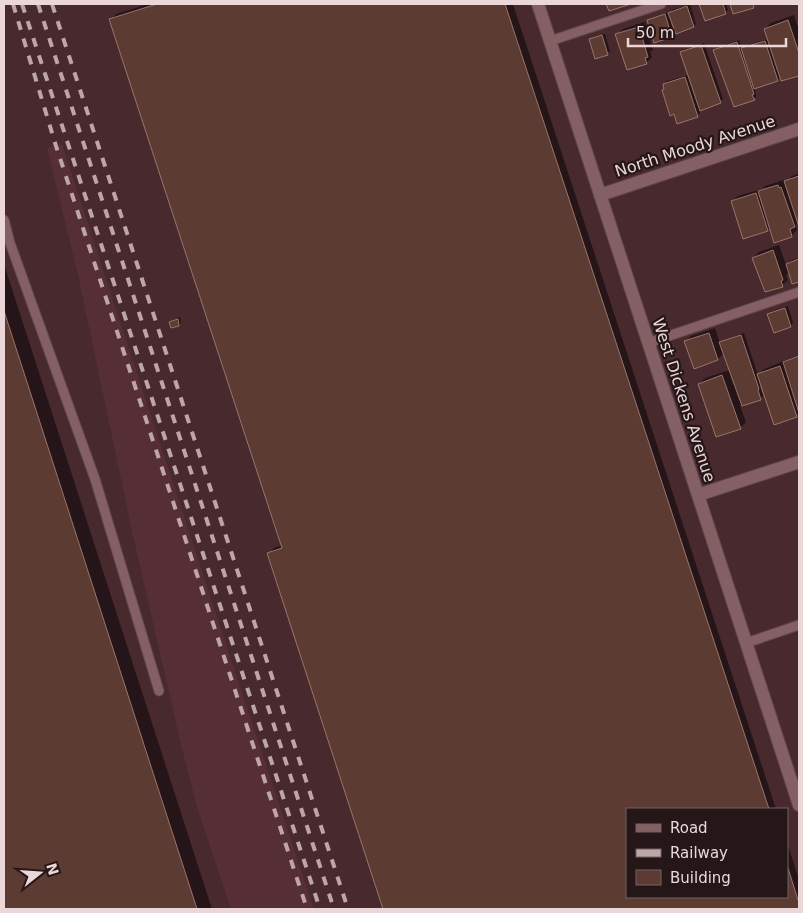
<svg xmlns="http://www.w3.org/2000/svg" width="803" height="913" font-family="'DejaVu Sans',sans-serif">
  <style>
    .built { fill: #562e35 }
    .shadow { fill: #0007 }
    .building { fill: #5c3b33; stroke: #99756b }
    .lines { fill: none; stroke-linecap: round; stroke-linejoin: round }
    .service-casing { stroke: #62474c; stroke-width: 11 }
    .minor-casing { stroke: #62474c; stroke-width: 14 }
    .service { stroke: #845f64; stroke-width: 9 }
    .minor { stroke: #845f64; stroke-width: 12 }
    .rail { stroke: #bda6a8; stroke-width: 4; stroke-dasharray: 9 9; stroke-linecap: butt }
    .labels { text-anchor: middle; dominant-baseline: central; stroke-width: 4.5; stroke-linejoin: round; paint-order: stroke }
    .street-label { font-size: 16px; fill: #ebd6d8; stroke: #251618 }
  </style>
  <rect width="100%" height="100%" fill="#48292e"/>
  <path class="built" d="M62,144L217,617L314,909H231L197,807L182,749L133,536L78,275L47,148Z"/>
  <path class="shadow" d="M148,4H513L776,809H627V897H787V842L799,880V909H384L268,554L274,548L282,545L111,20L116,14Z
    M690,4L696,24L694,26L671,23L674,34L672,36L648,20L651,18L668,13V14L672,10Z
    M700,4H726L728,10L726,13L706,20Z
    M794,15L799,31V74L782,80L781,77L778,80L755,87L756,97L754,99L714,51L717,48L739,40L742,49L745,46L768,39L765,29L771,23Z
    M645,22L653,50L650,52L652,57L646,63L617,35L623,29Z
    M605,34L610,51L608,53L596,57L590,40L593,37Z
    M704,43L723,99L721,102L699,110L700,113L697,116L666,88L664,84L667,81L689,75L681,52L684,50Z
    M799,173V223V221L796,225L797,230L791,236L770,227L768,230L732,201L738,196L762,189L765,186L784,180L785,183L792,176Z
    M779,245L786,265L790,261L799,258V281L793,283L790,272L786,275L788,280L782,285L753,258L759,252Z
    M4,264L212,909H4Z
    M788,306L793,323L791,326L775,331L769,315L771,312Z
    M180,317L181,322L179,325L171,322Z
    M715,328L720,343L723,340L744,333L758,375L764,369L799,355V413L796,416L762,385L760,387L763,396L760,399L740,406L746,422L740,428L699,384L705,378L730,370L724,353L718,359L686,341L691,336Z"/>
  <path class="building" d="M157,4H505L769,809H627V897H787V865L799,903V909H383L267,553L282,548L109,19Z
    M606,4H631L609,11Z
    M699,4H723L726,14L705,21Z
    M730,4H753L754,8L733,14Z
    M687,6L694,27L676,34L668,13Z
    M665,14L672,37L654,43L647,20Z
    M788,20L799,53V76L781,81L764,29Z
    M639,27L648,57L645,58L647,64L627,70L615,34Z
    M602,35L608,55L595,59L589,39Z
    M765,41L778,81L754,89L741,48Z
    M737,42L754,94L752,95L755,100L734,107L713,50Z
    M701,45L721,103L700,111L680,52Z
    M685,77L698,117L677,124L674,114L670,116L662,90L664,89L663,84Z
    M799,176V227L784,181Z
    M778,185L779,188L781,187L795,227L790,229L792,237L774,243L758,191Z
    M756,193L768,231L743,239L731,201Z
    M773,250L783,280L781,281L783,287L765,292L752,258Z
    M799,259V282L792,284L786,264Z
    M785,308L791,327L774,333L767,314Z
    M4,311L197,909H4Z
    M178,319L179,326L171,328L169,322Z
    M709,333L718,360L694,369L684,341Z
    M741,335L759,389L758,390L761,400L742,406L719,342Z
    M799,356V413L783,362Z
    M780,366L797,417L774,425L757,374Z
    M722,375L741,429L716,437L698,384Z"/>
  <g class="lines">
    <g class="service-casing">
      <path id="service" d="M550,41L661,4
        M4,220L10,243L95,479L159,691
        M648,343L799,292
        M746,643L799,625"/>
    </g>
    <g class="minor-casing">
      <path id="minor" d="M538,4L799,805
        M600,195L799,129
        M698,495L799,462"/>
    </g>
    <use href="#service" class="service"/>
    <use href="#minor" class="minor"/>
    <path class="rail" d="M13,4L56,146L307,909
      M22,4L320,909
      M38,4L334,909
      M52,4L348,909"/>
  </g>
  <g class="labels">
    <g class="street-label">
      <text transform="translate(695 146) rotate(-18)">North Moody Avenue</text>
      <text transform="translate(684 400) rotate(72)">West Dickens Avenue</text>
    </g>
  </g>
  <rect width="803" height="913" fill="none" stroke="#ebd6d8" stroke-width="10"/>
  <rect x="626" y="808" width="162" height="90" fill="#251618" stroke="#746365"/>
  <rect x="636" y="824" width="25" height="8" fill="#845f64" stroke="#746365"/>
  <text x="670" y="833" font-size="15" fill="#ebd6d8">Road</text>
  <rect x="636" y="849" width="25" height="8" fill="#bda6a8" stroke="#746365"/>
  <text x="670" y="858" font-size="15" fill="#ebd6d8">Railway</text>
  <rect x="636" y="870" width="25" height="15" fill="#5c3b33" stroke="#746365"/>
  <text x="670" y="883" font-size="15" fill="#ebd6d8">Building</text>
  <g transform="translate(40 873) rotate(73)" stroke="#251618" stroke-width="4" paint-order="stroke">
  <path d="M0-4L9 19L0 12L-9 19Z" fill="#ebd6d8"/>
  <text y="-8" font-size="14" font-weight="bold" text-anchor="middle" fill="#ebd6d8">N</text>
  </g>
  <path d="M628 38v8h158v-8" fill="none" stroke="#ebd6d8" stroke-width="2.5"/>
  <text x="636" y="38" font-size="15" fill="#ebd6d8" stroke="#251618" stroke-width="4" paint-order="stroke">50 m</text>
</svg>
